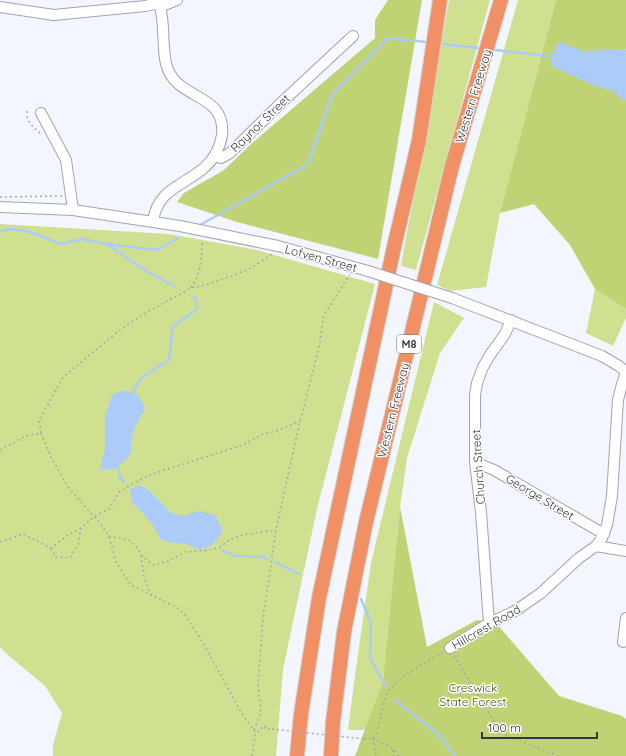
<svg xmlns="http://www.w3.org/2000/svg" width="626" height="756" font-family="Quicksand,sans-serif">
  <style>
    .green { fill: #cfe090 }
    .forest { fill: #bfd274 }
    .water { fill: #accbf9 }
    .lines { fill: none; stroke-linecap: round; stroke-linejoin: round }
    .stream { stroke: #accbf9; stroke-width: 2.5 }
    .minor-casing { stroke: #a1a3ae; stroke-width: 12 }
    .highway-casing { stroke: #d3d3d4; stroke-width: 16 }
    .path { stroke: #a6a7ae; stroke-width: 1.5; stroke-dasharray: 2 3; stroke-linecap: butt }
    .minor { stroke: #fff; stroke-width: 10 }
    .highway { stroke: #f18f65; stroke-width: 14 }
    .minor-bridge-casing { stroke: #a1a3ae; stroke-width: 12; stroke-linecap: butt }
    .path-bridge { stroke: #a6a7ae; stroke-width: 1.5; stroke-dasharray: 2 3; stroke-linecap: butt }
    .minor-bridge { stroke: #fff; stroke-width: 10 }
    .labels { text-anchor: middle; dominant-baseline: central; stroke-width: 3; stroke-linejoin: round; paint-order: stroke }
    .shield { fill: #fff; stroke: #727376; stroke-width: 1 }
    .shield-label { font-size: 11px; font-weight: bold; fill: #36373b }
    .street-label { font-size: 12px; fill: #36373b; stroke: #fff }
    .park-label { font-size: 12px; fill: #49530d; stroke: #fff }
  </style>
  <rect width="100%" height="100%" fill="#f4f6ff"/>
  <path class="green" d="M449,0H490L416,270L401,266Z
    M518,0H556L500,213L486,287L450,291L437,285Z
    M0,224L169,234L257,250L375,284L317,509L283,669L276,756H53V745L62,713L45,686L8,655L0,647Z
    M595,289L626,309V318L613,346L586,333Z
    M434,302L464,318L440,353L407,458L400,507L383,681L365,730H348L355,675L371,563Z"/>
  <path class="forest" d="M388,0H422L378,259L237,222L177,202L184,193L224,170L250,145L375,38V20Z
    M556,0H626V309L595,289L570,245L534,204L500,213Z
    M400,507L427,647L477,620L496,623L559,696L622,716L626,719V756H355L383,681Z"/>
  <path class="water" d="M559,42L584,51L626,49V100L624,101L613,91L596,86L551,66L552,55Z
    M124,390L139,396L145,409L135,427L131,440L132,450L128,458L114,469H100L105,448V415L112,395Z
    M140,485L150,491L171,513L183,516L199,511L215,515L223,530C218,540 211,549 197,549C193,548 190,545 186,544C176,543 171,543 161,540L152,524L143,513L132,503L130,489Z"/>
  <g class="lines">
    <path class="stream" d="M442,44L478,48
      M495,50L554,57
      M200,225L308,164L332,95L388,38L426,42
      M0,231L11,229L30,232L61,244L82,239L113,245L157,250L178,238
      M107,244L143,269L174,286
      M131,395L141,378L169,360L173,326L197,309L196,298L192,297
      M117,463L120,478L124,482
      M222,550L235,556L264,557L267,559
      M275,562L299,574
      M361,599L371,623L370,658L386,686
      M395,700L438,734L455,756"/>
    <g class="minor-casing">
      <path id="minor" d="M0,7L54,15L145,6L159,3
        M160,7L177,0
        M41,113L66,160L73,210
        M214,156L221,158L230,153L282,102L353,36
        M0,207L73,210L180,226L278,246L368,271
        M153,221C158,188 184,186 205,167C214,159 220,147 222,135C226,95 183,100 169,72C163,60 164,43 163,30C163,20 161,10 159,0
        M452,298L602,356L619,366L626,372
        M475,462L494,470L604,534
        M596,546L626,551
        M489,623L481,512L475,462V395L477,383L483,367L490,355L505,334L511,320
        M623,642L626,618
        M450,648L489,623L515,611L541,593L579,558L596,546L602,538L607,525L612,496L618,400L622,384L626,373"/>
    </g>
    <g class="highway-casing">
      <path id="highway" d="M297,756L301,714L319,598L394,247L419,140L440,0
        M331,756L333,722L344,632L366,522L452,166L501,0"/>
    </g>
    <path class="path" d="M27,111C26,123 35,128 42,135
      M0,197L62,196
      M191,288C201,272 202,258 202,240
      M41,433L39,421L63,377L120,330L144,314L191,288L205,285L237,274L251,268L272,254
      M0,450L26,436L41,433L51,457L68,487L98,521L109,536L116,562L131,585L176,607L185,615L202,641L241,712L256,733
      M109,536L129,540L136,546L141,555L144,576L151,596
      M0,542L23,534L51,548L68,535L81,528L95,516L109,509L119,492L136,482L152,474L243,445L263,434L276,431L300,421
      M51,548L56,557L70,558L78,544L81,528
      M141,555L153,565L169,561L185,552L209,550L220,547L229,540L242,535L276,530
      M454,656L502,734L558,756
      M254,730L261,713L258,685L263,618L276,530L297,434L319,347L324,315L350,274
      M373,738C381,727 380,712 385,699C392,679 425,663 442,653
      M373,738L393,749L399,756
      M373,738L376,756
      M364,739L373,738
      M393,750V756
      M252,756L255,735L264,726H265V728L272,729"/>
    <use href="#minor" class="minor"/>
    <use href="#highway" class="highway"/>
    <g class="minor-bridge-casing">
      <path id="minor-bridge" d="M368,271L452,298"/>
    </g>
    <path class="path-bridge" d="M272,729L364,739"/>
    <use href="#minor-bridge" class="minor-bridge"/>
  </g>
  <g class="labels">
    <rect class="shield" x="397" y="335" width="24" height="18" rx="3"/>
    <g class="shield-label">
      <text x="409" y="344">M8</text>
    </g>
    <g class="street-label">
      <text transform="translate(473 96) rotate(-73)">Western Freeway</text>
      <text transform="translate(260 123) rotate(-44)">Raynor Street</text>
      <text transform="translate(321 258) rotate(15)">Lofven Street</text>
      <text transform="translate(393 410) rotate(-76)">Western Freeway</text>
      <text transform="translate(478 467) rotate(-94)">Church Street</text>
      <text transform="translate(540 497) rotate(31)">George Street</text>
      <text transform="translate(486 627) rotate(-30)">Hillcrest Road</text>
    </g>
    <g class="park-label">
      <text x="473" y="687">Creswick<tspan x="473" dy="14">State Forest</tspan></text>
    </g>
  </g>
  <path d="M482 732v6h115v-6" fill="none" stroke="#36373b" stroke-width="2"/>
  <text x="488" y="732" font-size="12" fill="#36373b" stroke="#ffffff" stroke-width="3" paint-order="stroke">100 m</text>
</svg>
